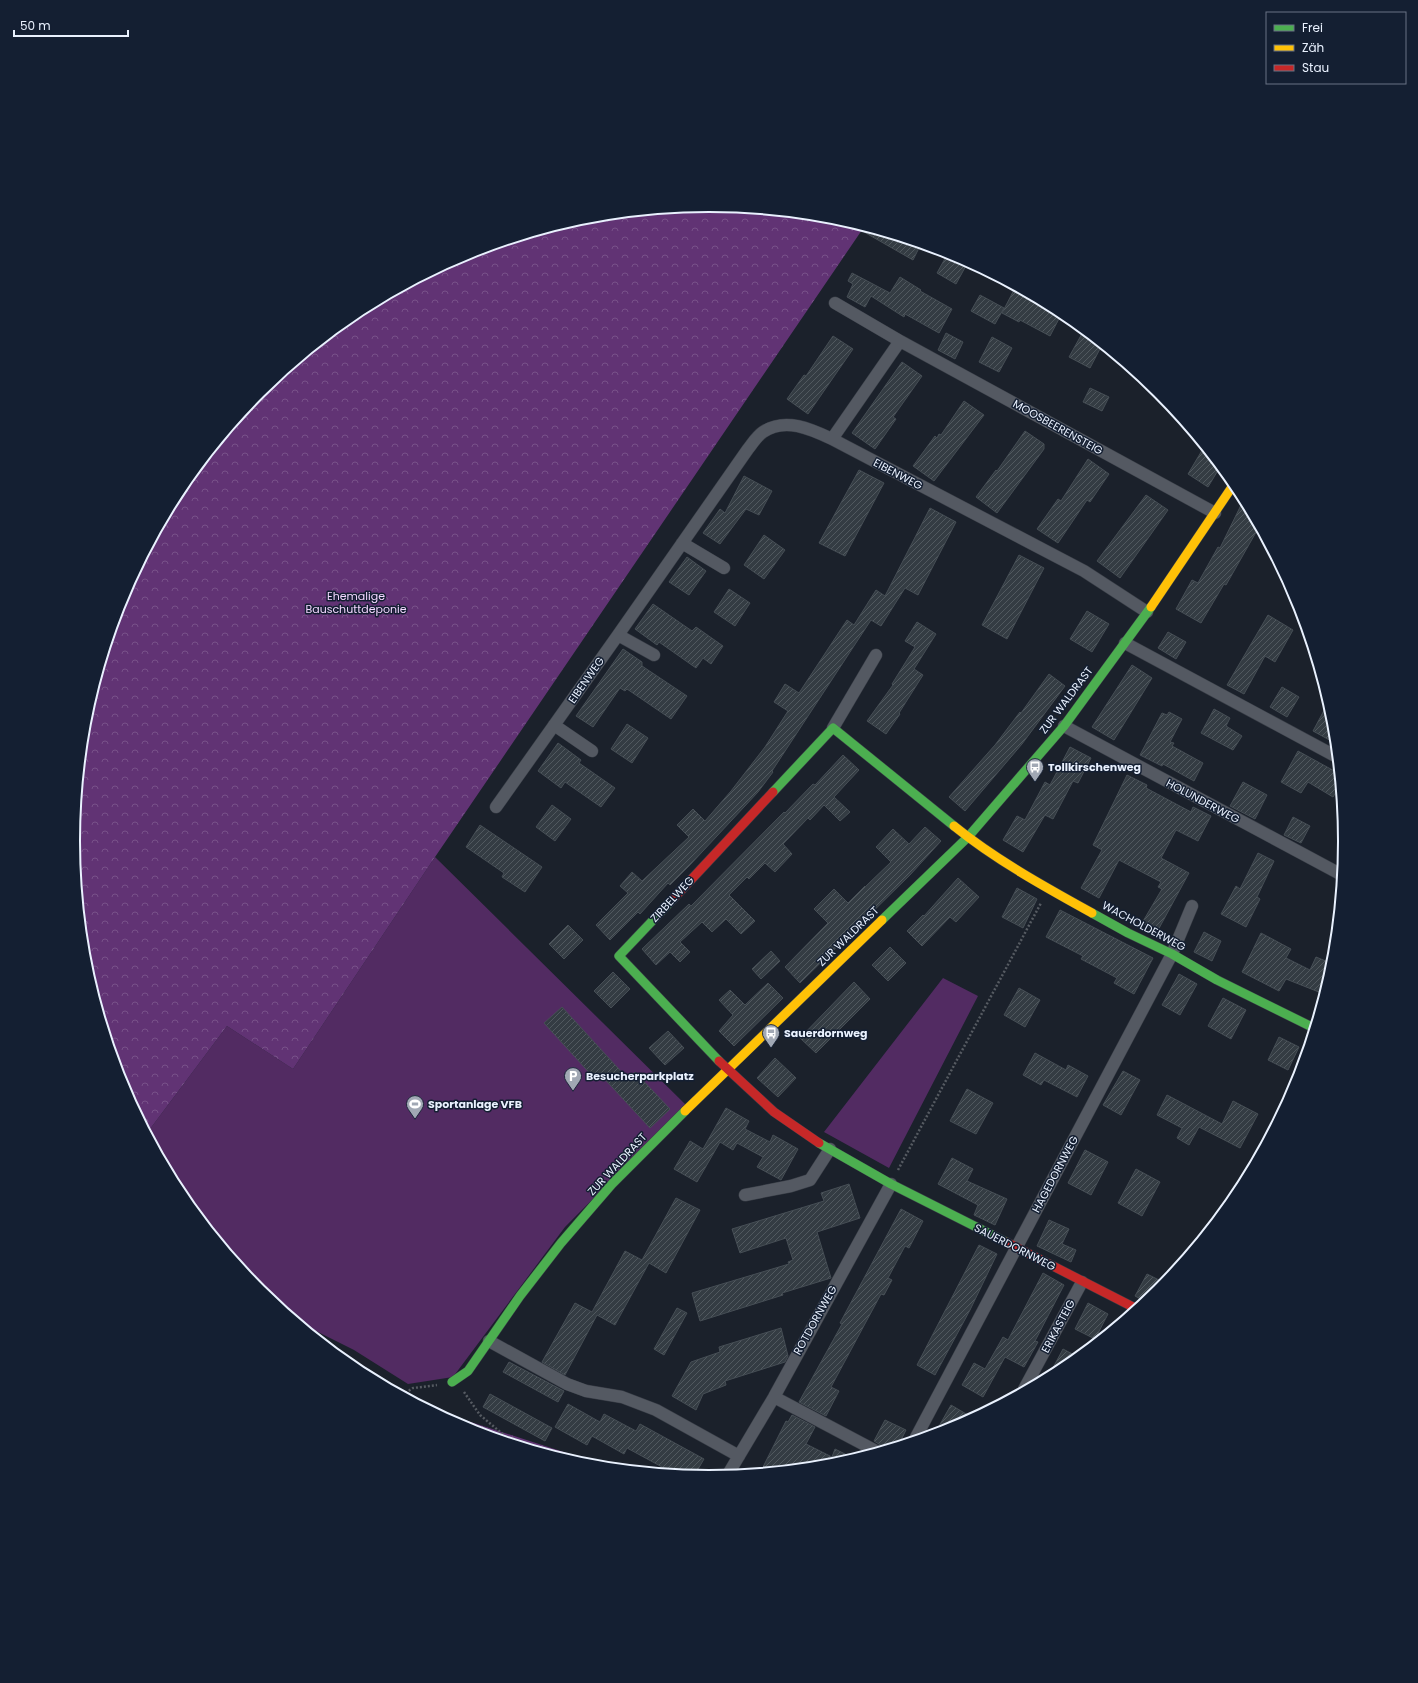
<svg xmlns="http://www.w3.org/2000/svg" width="1418" height="1683" font-family="Poppins,sans-serif">
  <style>
    .green { fill: #522b62 }
    .forest { fill: url(#forest-crowns) }
    .building { fill: url(#building-hatch); stroke: #464e55 }
    .lines { fill: none; stroke-linecap: round; stroke-linejoin: round }
    .street-casing { stroke: #383d46; stroke-width: 13 }
    .fast-casing { stroke: #383d46; stroke-width: 10 }
    .slow-casing { stroke: #383d46; stroke-width: 10 }
    .jam-casing { stroke: #383d46; stroke-width: 10 }
    .path { stroke: #565b62; stroke-width: 2.5; stroke-dasharray: 2 2; stroke-linecap: butt }
    .street { stroke: #545962; stroke-width: 12 }
    .fast { stroke: #4caf50; stroke-width: 9 }
    .slow { stroke: #ffc107; stroke-width: 9 }
    .jam { stroke: #c62828; stroke-width: 9 }
    .labels { text-anchor: middle; dominant-baseline: central; stroke-width: 3; stroke-linejoin: round; paint-order: stroke }
    .street-label { font-size: 11px; fill: #e9f1fe; stroke: #141f32 }
    .park-label { font-size: 11px; fill: #f3d6ff; stroke: #141f32 }
    .poi-label { font-size: 11px; font-weight: bold; fill: #e9f1fe; stroke: #141f32; text-anchor: start }
    .rim { fill: none; stroke: #e9f1fe; stroke-width: 2 }
  </style>
  <defs>
    <pattern id="forest-crowns" width="20" height="18" patternUnits="userSpaceOnUse"><rect width="20" height="18" fill="#613374"/><path d="M2 6a3 3 0 1 1 6 0M12 15a3 3 0 1 1 6 0" fill="none" stroke="#785189"/></pattern>
    <pattern id="building-hatch" width="6" height="6" patternUnits="userSpaceOnUse"><rect width="6" height="6" fill="#343c43"/><path d="M-1 1l2-2M0 6l6-6M5 7l2-2" fill="none" stroke="#51595f"/></pattern>
  </defs>
  <rect width="100%" height="100%" fill="#1b212b"/>
  <path class="green" d="M435,857L686,1105L565,1227L453,1377L408,1384L354,1350L296,1321L259,1291L180,1195L147,1133L227,1026L293,1069Z
    M943,978L978,996L889,1168L824,1132Z"/>
  <path class="forest" d="M709,206L833,218L864,227L435,857L293,1069L227,1026L147,1133L121,1085L85,965L73,841L85,717L122,598L180,488L259,392L356,313L466,254L530,234L534,238L541,231L585,218Z
    M330,1349L443,1413L613,1468L585,1465L465,1429L355,1370Z"/>
  <path class="building" d="M866,228L911,241L921,244L913,260L864,232Z
    M948,253L968,262L956,284L937,273Z
    M852,273L890,293L900,277L921,290L920,291L952,309L939,333L905,314L904,317L871,296L865,307L847,297L853,284L848,281Z
    M1015,288L1062,313L1050,336L1020,320L1019,322L1002,313Z
    M980,295L1004,308L995,324L971,311Z
    M1084,330L1102,345L1090,368L1069,357Z
    M946,333L963,342L955,359L938,350Z
    M833,336L853,349L808,414L787,399L804,375L806,376Z
    M992,337L1012,348L999,372L979,362Z
    M902,362L922,376L893,417L896,419L875,449L852,433Z
    M1090,388L1109,397L1102,411L1083,402Z
    M964,401L984,415L934,481L913,466L935,436L937,438L939,434L941,435Z
    M1025,431L1044,444V449L997,513L976,497L996,470L997,471Z
    M1204,447L1220,467L1208,487L1188,474Z
    M1088,459L1109,474L1090,502L1087,500L1058,543L1037,529L1058,499L1061,501Z
    M859,470L884,483L845,556L819,543Z
    M744,476L772,491L759,515L746,509L720,544L703,533L720,509L725,513Z
    M1146,495L1168,510L1120,578L1097,561Z
    M1244,499L1259,527L1226,585L1224,584L1201,623L1176,609L1192,580L1198,583L1218,547L1220,548Z
    M930,508L956,522L918,595L905,588L881,626L871,620L772,771L773,772L758,792L689,866L670,885L668,883L640,914L638,912L610,940L596,925L628,893L620,886L632,872L642,881L689,837L677,825L693,809L705,821L731,791L765,747L788,711L774,702L785,684L799,693L847,620L854,625L876,590L885,596Z
    M764,535L785,550L764,579L744,565Z
    M1019,555L1044,568L1007,639L982,625Z
    M687,557L706,571L689,595L669,582Z
    M729,589L750,603L735,626L714,612Z
    M653,604L692,631L696,627L723,646L711,664L703,658L696,668L659,642L657,645L635,629Z
    M1087,611L1109,624L1092,652L1070,639Z
    M1268,615L1293,630L1275,662L1265,656L1244,694L1227,685Z
    M917,622L936,634L914,669L923,675L899,713L900,714L886,734L867,721L893,685L892,684L915,647L905,641Z
    M1168,632L1186,642L1176,659L1158,648Z
    M623,649L642,662V666L687,696L671,719L627,689L625,691L620,688L593,727L576,716Z
    M1132,665L1152,678L1114,740L1092,727Z
    M1049,674L1065,686L1022,744L965,811L949,797L995,745L1020,712L1021,713Z
    M1282,687L1299,697L1287,717L1270,707Z
    M1328,703L1333,718L1335,743L1313,731Z
    M1214,709L1230,718L1226,726L1242,736L1233,750L1201,733Z
    M1169,712L1182,719L1170,742L1174,743L1172,746L1203,763L1194,781L1163,764L1162,766L1140,755L1162,713L1167,715Z
    M627,724L648,738L632,763L611,749Z
    M558,743L581,760L579,763L615,788L601,807L565,782L561,788L538,771Z
    M1070,747L1091,758L1078,783L1073,781L1053,819L1045,815L1023,852L1003,840L1017,816L1025,820L1045,782L1050,785Z
    M1298,751L1338,773L1340,786L1333,797L1308,782L1301,793L1281,782Z
    M843,755L859,770L834,797L850,812L840,821L824,805L810,820L808,818L783,844L792,854L775,872L765,863L749,879L747,877L729,895L755,921L741,934L726,919L712,932L702,922L680,942L690,952L680,962L670,952L656,965L642,949L689,904L691,906L784,812L785,813L813,784L815,785Z
    M1127,775L1147,785L1146,788L1191,812L1193,807L1211,816L1198,841L1176,830L1161,858L1189,873L1157,932L1142,923L1162,889L1158,887L1161,882L1119,860L1099,898L1081,888L1102,850L1093,845Z
    M1243,782L1267,795L1255,819L1230,806Z
    M552,805L571,819L555,841L536,827Z
    M1293,817L1310,826L1301,843L1284,835Z
    M480,825L542,867L525,892L502,877L504,873L466,847Z
    M925,827L941,841L910,875L800,983L785,967L828,923L814,909L834,889L848,903L865,886V887L891,862L876,847L893,829L909,844Z
    M1258,853L1274,861L1257,897L1260,899L1246,927L1221,914L1236,886L1240,889Z
    M958,878L979,897L956,922L950,917L922,946L907,931L923,915L924,916Z
    M1017,888L1037,899L1023,928L1002,917Z
    M1060,910L1153,958L1134,994L1114,983L1117,978L1081,959L1083,956L1046,937Z
    M568,925L583,940L564,959L549,944Z
    M1204,932L1221,941L1212,961L1194,952Z
    M1261,933L1291,949L1286,958L1310,970L1316,957L1333,964L1324,994L1286,979L1279,991L1242,972Z
    M890,947L906,963L888,981L872,965Z
    M771,951L780,961L761,979L752,969Z
    M613,972L630,989L611,1008L594,991Z
    M1179,974L1197,984L1180,1015L1162,1005Z
    M854,982L870,999L816,1053L800,1038Z
    M768,983L783,998L734,1046L719,1031L733,1015L719,1000L730,990L745,1005Z
    M1019,988L1040,1000L1025,1027L1004,1015Z
    M1223,998L1246,1010L1231,1039L1208,1026Z
    M562,1007L628,1079L635,1072L670,1109L650,1128L600,1074L595,1079L544,1023Z
    M668,1031L684,1048L665,1065L649,1048Z
    M1279,1037L1299,1047L1288,1070L1268,1060Z
    M1035,1053L1066,1070L1068,1065L1088,1076L1077,1097L1044,1080L1041,1085L1023,1075Z
    M775,1058L796,1078L778,1097L757,1078Z
    M1123,1071L1140,1080L1121,1115L1103,1105Z
    M967,1089L993,1103L976,1134L950,1121Z
    M1167,1095L1222,1124L1233,1101L1258,1114L1240,1148L1199,1127L1189,1145L1177,1138L1182,1128L1157,1115Z
    M726,1108L749,1121L745,1129L770,1142L773,1135L798,1149L781,1180L757,1167L763,1157L737,1143L733,1150L720,1142L697,1182L674,1169L690,1141L703,1149Z
    M1085,1150L1108,1162L1091,1195L1068,1183Z
    M952,1158L973,1169L967,1181L1007,1199L995,1225L974,1215L978,1205L938,1184Z
    M1136,1169L1160,1182L1142,1216L1118,1203Z
    M849,1184L860,1218L817,1232L831,1278L782,1293L783,1295L700,1321L692,1293L789,1264L788,1262L793,1260L786,1238L740,1253L732,1229L824,1201L821,1193Z
    M676,1198L700,1210L666,1273L649,1263L615,1325L597,1315L565,1375L542,1362L575,1303L592,1312L625,1251L642,1260Z
    M901,1209L923,1221L909,1248L905,1246L888,1278L892,1280L884,1295L881,1294L831,1387L839,1391L826,1416L799,1402L842,1324L840,1323Z
    M1049,1220L1069,1229L1062,1244L1076,1250L1071,1262L1037,1246Z
    M979,1245L997,1254L970,1310L935,1375L917,1365Z
    M1043,1273L1064,1285L1035,1341L1038,1342L1024,1367L1005,1357L983,1397L962,1385L974,1363L985,1369L1003,1337L1008,1340Z
    M1147,1274L1165,1283L1159,1291L1146,1302L1135,1296Z
    M1088,1303L1108,1314L1095,1339L1075,1329Z
    M677,1308L687,1313L664,1355L654,1349Z
    M781,1328L788,1356L785,1362L725,1381L726,1385L703,1394L696,1410L672,1396L691,1362L720,1352L719,1347Z
    M1063,1349L1078,1357L1062,1370L1047,1379Z
    M509,1362L564,1391L558,1402L503,1372Z
    M490,1394L552,1428L545,1441L483,1407Z
    M568,1404L600,1422L604,1414L636,1431L640,1424L704,1459L694,1476L675,1474L627,1448L624,1454L592,1436L587,1445L555,1427Z
    M951,1405L973,1418L952,1429L934,1435Z
    M792,1415L815,1427L806,1444L832,1457L835,1449L855,1459L833,1465L760,1473L786,1421L788,1422Z
    M885,1420L906,1430L898,1446L885,1450L882,1446L874,1441Z"/>
  <g class="lines">
    <g class="street-casing">
      <path id="street" d="M835,303L900,341L1215,513
        M832,439L900,341
        M682,543L724,568
        M618,635L654,655
        M1125,643L1337,757
        M554,725L592,751
        M1064,726L1342,875
        M833,728L876,655
        M496,807L618,635L748,449C752,444 757,436 763,432C785,417 811,429 832,439L1084,571L1147,612
        M745,1195L791,1186L810,1180L830,1149
        M489,1341L567,1384L586,1391L622,1397L656,1410L739,1456
        M1023,1391L1082,1282
        M774,1397L878,1452
        M914,1441L1172,954L1192,906
        M727,1476L774,1397L891,1184"/>
    </g>
    <g class="fast-casing">
      <path id="fast" d="M773,792L833,728L954,826
        M674,898L619,956L719,1061
        M1092,913L1128,933L1172,954L1217,980L1314,1028
        M882,920L968,837L1064,726L1151,607
        M819,1143L891,1184L1006,1242
        M452,1382L468,1371L520,1296L561,1243L612,1184L685,1111"/>
    </g>
    <g class="slow-casing">
      <path id="slow" d="M1151,607L1234,484
        M954,826C996,860 1045,887 1092,913
        M685,1111L882,920"/>
    </g>
    <g class="jam-casing">
      <path id="jam" d="M674,898L773,792
        M719,1061L774,1112L819,1143
        M1006,1242L1137,1309"/>
    </g>
    <path class="path" d="M898,1170L1041,903
      M464,1392L480,1415L505,1436L503,1440
      M402,1395L413,1388L437,1385
      M505,1436L597,1466"/>
    <use href="#street" class="street"/>
    <use href="#fast" class="fast"/>
    <use href="#slow" class="slow"/>
    <use href="#jam" class="jam"/>
  </g>
  <defs>
    <g id="bus-pin" transform="scale(0.9)"><path d="M0 17L-7.5 6A9.5 9.5 0 1 1 7.5 6Z" fill="#a1a8b4" stroke="#141f32"/><path d="M-5-6H5V4H4V6H2V4H-2V6H-4V4H-5ZM-3.5-4V0h7V-4ZM-3.5 1.2v1.5H-2V1.2ZM2 1.2v1.5H3.5V1.2Z" fill="#fff"/></g>
    <g id="parking-pin" transform="scale(0.9)"><path d="M0 17L-7.5 6A9.5 9.5 0 1 1 7.5 6Z" fill="#a1a8b4" stroke="#141f32"/><path d="M-3.5-5.5H1a3.5 3.5 0 0 1 0 7H-1V5.5H-3.5ZM-1-3.4V-.6H.8a1.4 1.4 0 0 0 0-2.8Z" fill="#fff"/></g>
    <g id="stadium-pin" transform="scale(0.9)"><path d="M0 17L-7.5 6A9.5 9.5 0 1 1 7.5 6Z" fill="#a1a8b4" stroke="#141f32"/><path d="M0-5a6.5 5 0 1 0 0 10a6.5 5 0 1 0 0-10ZM-3.5-1.8h7v3.6h-7Z" fill="#fff"/></g>
  </defs>
  <g fill-rule="evenodd">
    <use href="#bus-pin" x="1035" y="767"/>
    <use href="#bus-pin" x="771" y="1033"/>
    <use href="#parking-pin" x="573" y="1076"/>
    <use href="#stadium-pin" x="415" y="1104"/>
  </g>
  <g class="labels">
    <g class="street-label">
      <text transform="translate(1058 427) rotate(29)">MOOSBEERENSTEIG</text>
      <text transform="translate(898 474) rotate(28)">EIBENWEG</text>
      <text transform="translate(586 680) rotate(-55)">EIBENWEG</text>
      <text transform="translate(1066 700) rotate(-53)">ZUR WALDRAST</text>
      <text transform="translate(1203 801) rotate(28)">HOLUNDERWEG</text>
      <text transform="translate(672 899) rotate(-47)">ZIRBELWEG</text>
      <text transform="translate(1144 926) rotate(28)">WACHOLDERWEG</text>
      <text transform="translate(848 936) rotate(-44)">ZUR WALDRAST</text>
      <text transform="translate(617 1164) rotate(-47)">ZUR WALDRAST</text>
      <text transform="translate(1055 1174) rotate(-62)">HAGEDORNWEG</text>
      <text transform="translate(1015 1247) rotate(27)">SAUERDORNWEG</text>
      <text transform="translate(815 1320) rotate(-61)">ROTDORNWEG</text>
      <text transform="translate(1058 1326) rotate(-62)">ERIKASTEIG</text>
    </g>
    <g class="park-label">
      <text x="356" y="596">Ehemalige<tspan x="356" dy="13">Bauschuttdeponie</tspan></text>
    </g>
    <g class="poi-label">
      <text x="1048" y="767">Tollkirschenweg</text>
      <text x="784" y="1033">Sauerdornweg</text>
      <text x="586" y="1076">Besucherparkplatz</text>
      <text x="428" y="1104">Sportanlage VFB</text>
    </g>
  </g>
  <path d="M0 0H1418V1683H0ZM80 841a629 629 0 1 1 1258 0a629 629 0 1 1-1258 0Z" fill="#141f32" fill-rule="evenodd"/>
  <path class="rim" d="M80 841a629 629 0 1 1 1258 0a629 629 0 1 1-1258 0Z"/>
  <rect x="1266" y="12" width="140" height="72" fill="#141f32" stroke="#697384"/>
  <rect x="1274" y="25" width="20" height="6" fill="#4caf50" stroke="#697384"/>
  <text x="1302" y="32" font-size="12" fill="#e9f1fe">Frei</text>
  <rect x="1274" y="45" width="20" height="6" fill="#ffc107" stroke="#697384"/>
  <text x="1302" y="52" font-size="12" fill="#e9f1fe">Zäh</text>
  <rect x="1274" y="65" width="20" height="6" fill="#c62828" stroke="#697384"/>
  <text x="1302" y="72" font-size="12" fill="#e9f1fe">Stau</text>
  <path d="M14 30v6h114v-6" fill="none" stroke="#e9f1fe" stroke-width="2"/>
  <text x="20" y="30" font-size="12" fill="#e9f1fe" stroke="#141f32" stroke-width="3" paint-order="stroke">50 m</text>
</svg>
